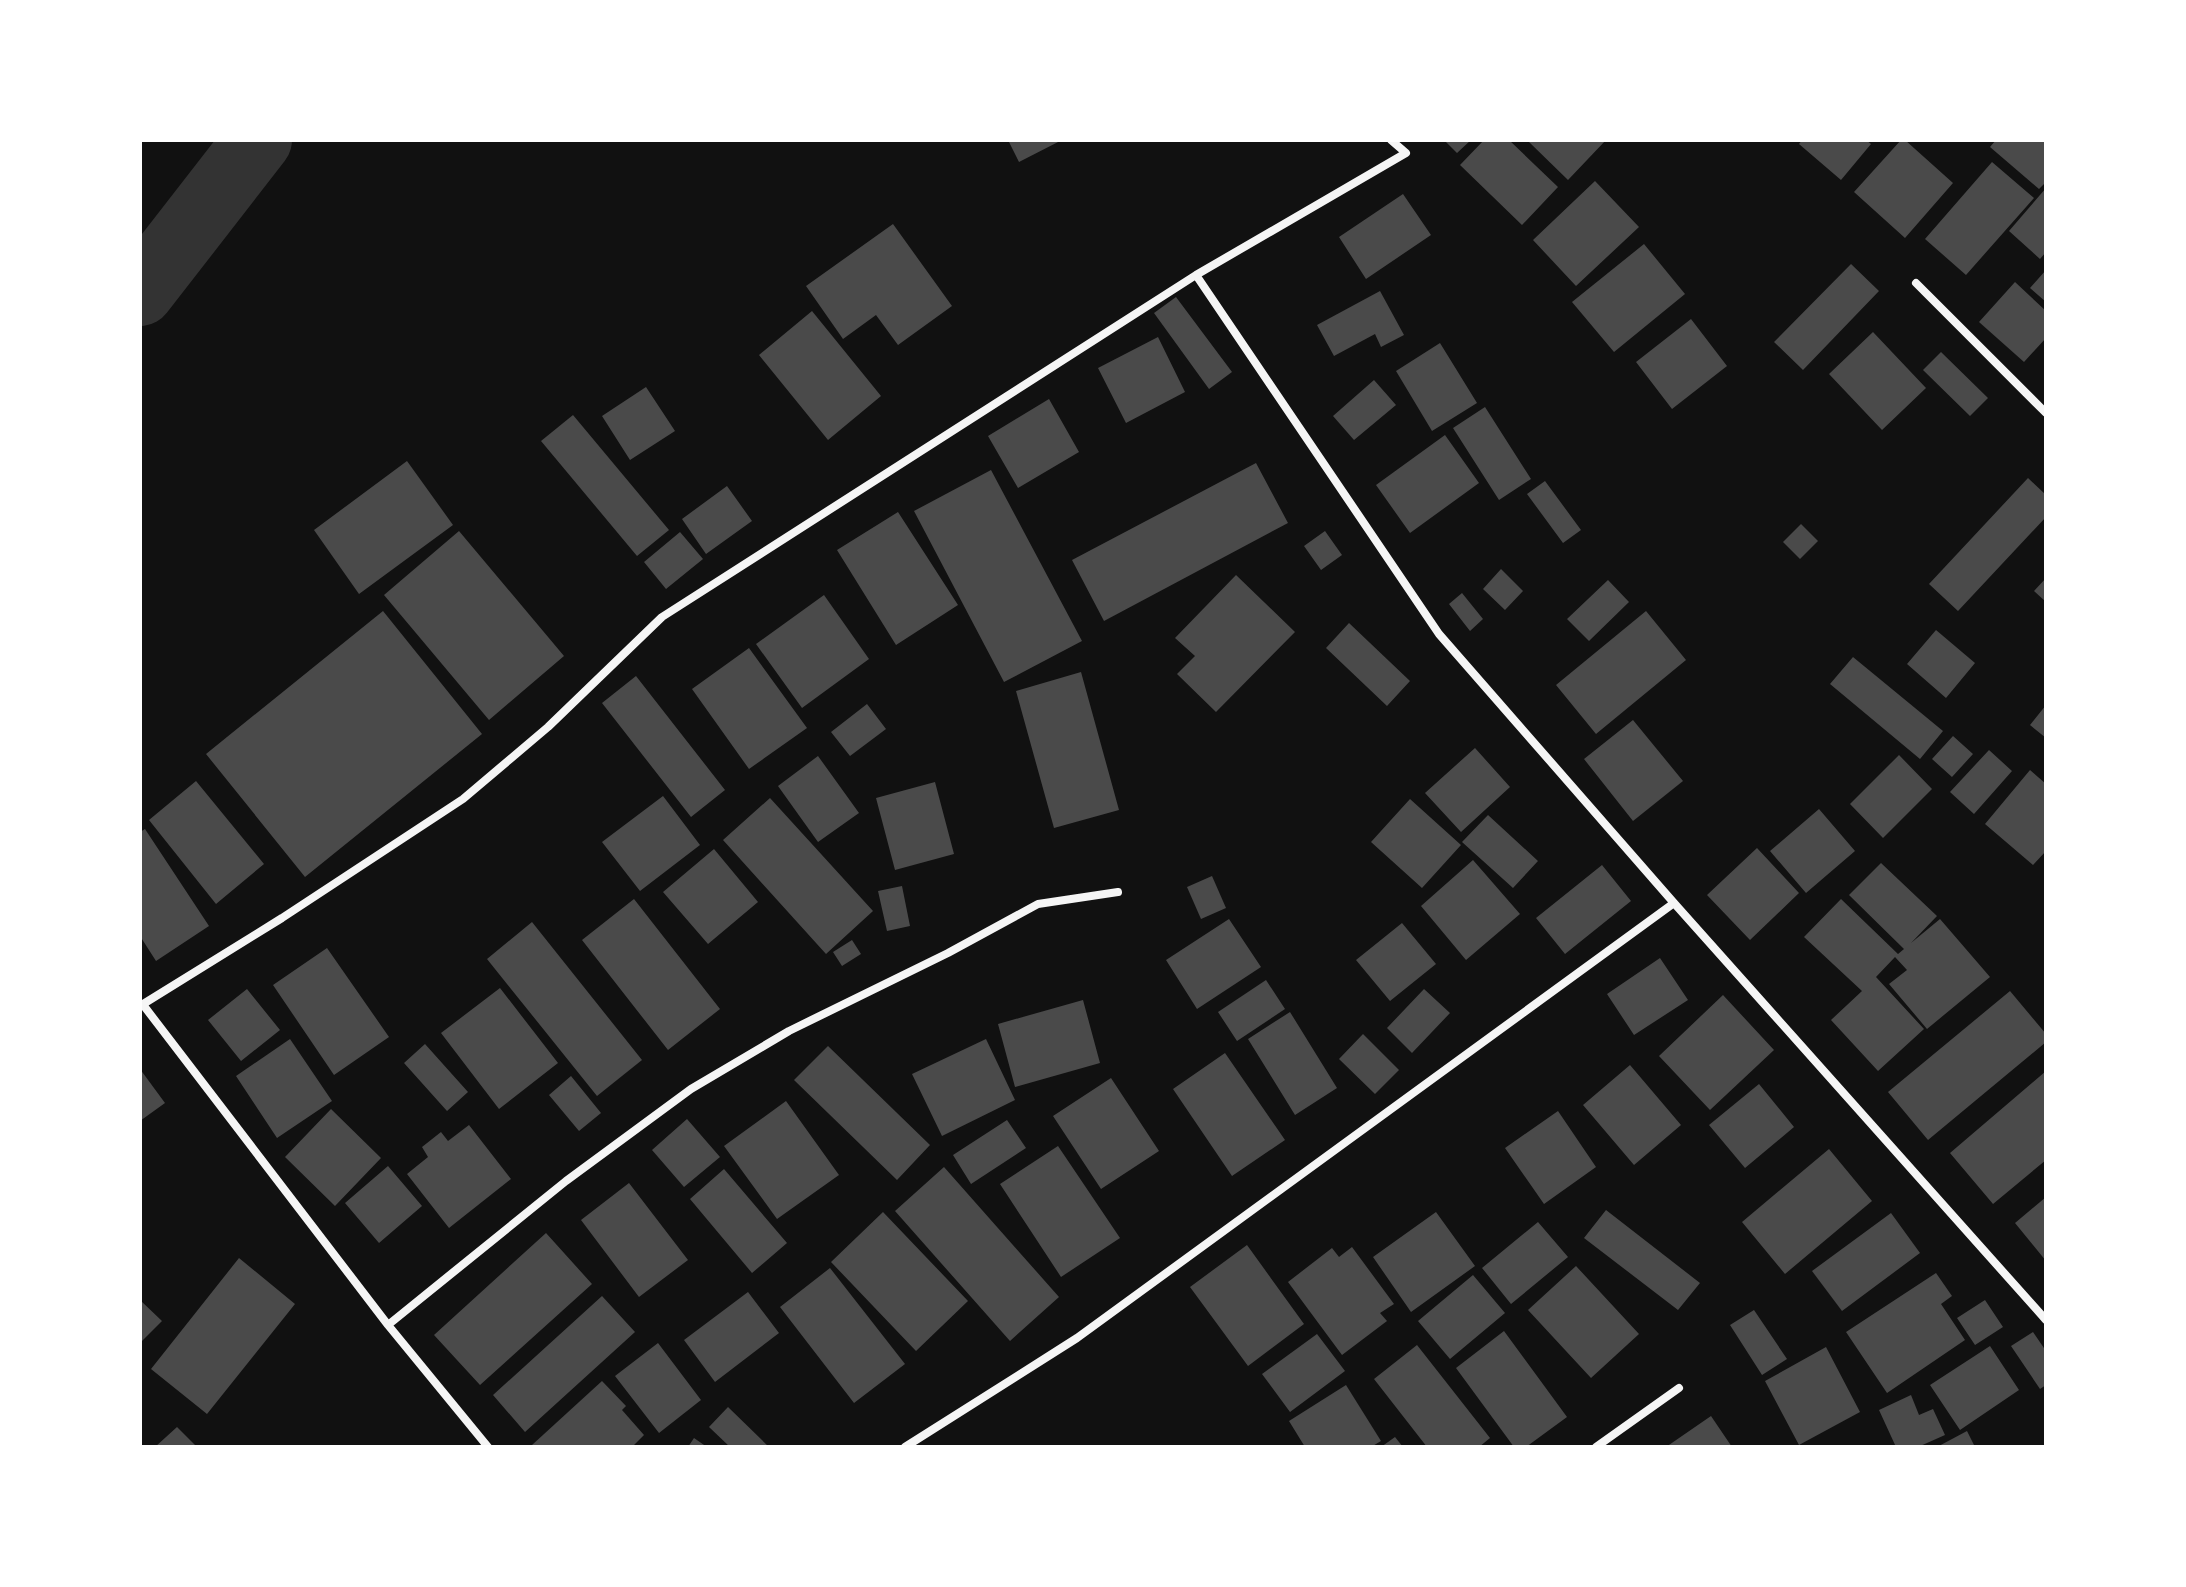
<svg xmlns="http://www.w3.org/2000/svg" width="2186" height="1587" font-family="'Fira Sans Condensed',sans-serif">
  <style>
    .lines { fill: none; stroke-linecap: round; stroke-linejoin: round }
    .river { stroke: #333; stroke-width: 68 }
    .building { fill: #4a4a4a }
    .minor { stroke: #f5f5f5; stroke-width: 8 }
  </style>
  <rect width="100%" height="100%" fill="#111"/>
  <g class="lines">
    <path class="river" d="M140,292L258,140"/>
  </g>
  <path class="building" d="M1008,140H1062L1019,162Z
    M1444,140H1471L1457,153Z
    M1484,140H1509L1558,187L1522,225L1460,165Z
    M1531,140H1606L1568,180L1529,142Z
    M1802,140H1866L1871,144L1841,180L1799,144Z
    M1901,140H1905L1953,183L1905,238L1854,192Z
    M1996,140H2043L2046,143V182L2039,189L1990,147Z
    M1992,162L2034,198L1966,275L1925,239Z
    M1595,181L1639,227L1576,286L1533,240Z
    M2046,188V252L2040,259L2009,231Z
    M1403,194L1431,235L1366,279L1339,237Z
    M893,224L952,306L898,345L876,315L843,339L806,286Z
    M1644,244L1685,294L1614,352L1572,302Z
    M1851,264L1879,291L1803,370L1774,342Z
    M2046,270V302L2030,288Z
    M2015,282L2046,311V338L2024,362L1979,322Z
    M1380,291L1404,335L1381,347L1375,334L1334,356L1317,325Z
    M1176,297L1232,372L1209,389L1154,313Z
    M812,311L881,396L828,440L759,355Z
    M1691,319L1727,366L1672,409L1636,362Z
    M1873,332L1926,388L1882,430L1829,374Z
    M1158,337L1185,392L1126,423L1098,368Z
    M1440,343L1477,403L1432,431L1396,371Z
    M1941,352L1988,398L1970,416L1923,370Z
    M1374,380L1396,405L1354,440L1333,416Z
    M646,387L675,431L630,460L602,416Z
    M1049,399L1079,452L1018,488L988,436Z
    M1485,407L1531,479L1499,500L1453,428Z
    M573,415L669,530L637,556L541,441Z
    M1445,435L1479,483L1410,533L1376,485Z
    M407,461L453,525L359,594L314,530Z
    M1256,463L1288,523L1104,621L1072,560Z
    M991,470L1082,641L1004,682L914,511Z
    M2028,478L2046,495V517L1958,611L1929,584Z
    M1545,481L1581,530L1563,543L1527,494Z
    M727,486L752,521L706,554L682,519Z
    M898,512L958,605L896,645L837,550Z
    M1801,524L1818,541L1800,559L1783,542Z
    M459,531L564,656L489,720L384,595Z
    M1325,531L1342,555L1321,570L1304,546Z
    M680,532L703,559L666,589L644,562Z
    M1501,569L1523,591L1505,610L1483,589Z
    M1236,575L1295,632L1216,712L1177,674L1195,656L1175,638Z
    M2046,578V602L2034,591Z
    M1608,580L1629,602L1589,641L1567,619Z
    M1462,593L1483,619L1470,631L1449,604Z
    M824,595L869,659L802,708L756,644Z
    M383,611L482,734L305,877L206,754Z
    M1646,611L1686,660L1596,734L1556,685Z
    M1349,623L1410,681L1387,706L1326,648Z
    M1936,630L1975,663L1946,698L1907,664Z
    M749,648L807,728L749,769L692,689Z
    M1853,657L1943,731L1920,759L1830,684Z
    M1081,672L1119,810L1054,828L1016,691Z
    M636,676L725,790L691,817L602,703Z
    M867,704L886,729L850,756L831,732Z
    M2046,705V738L2030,725Z
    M1633,720L1683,781L1633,821L1584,759Z
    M1953,736L1973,754L1952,777L1932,759Z
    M1475,748L1510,787L1461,832L1425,793Z
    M1989,750L2012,771L1974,814L1950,792Z
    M1899,755L1932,789L1883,838L1850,804Z
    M818,756L859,813L818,842L778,786Z
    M2030,770L2046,784V851L2033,865L1985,824Z
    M196,781L264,864L216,904L149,820Z
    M935,782L954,854L895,870L876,798Z
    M663,796L700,845L640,891L602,842Z
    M770,798L873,911L826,954L723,840Z
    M1410,799L1461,845L1422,888L1371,842Z
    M1819,809L1855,851L1806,893L1770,851Z
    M1488,815L1538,861L1513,888L1462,842Z
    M145,829L209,926L156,961L140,936V832Z
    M1757,848L1799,893L1750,940L1707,895Z
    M714,849L758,902L708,944L663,892Z
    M1473,860L1520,914L1466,960L1421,906Z
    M1881,863L1937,916L1911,943L1940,919L1990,977L1927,1029L1889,984L1907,970L1895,957L1876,977L1924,1029L1878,1071L1831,1020L1862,991L1804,937L1841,899L1898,954L1904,949L1849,895Z
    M1602,865L1631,901L1565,954L1536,918Z
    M1212,876L1226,908L1201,919L1187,887Z
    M902,886L910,926L887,931L878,891Z
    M634,899L720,1009L668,1050L582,940Z
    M1229,919L1261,967L1197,1009L1166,960Z
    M532,922L642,1060L597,1096L487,959Z
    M1402,923L1436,964L1390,1001L1356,960Z
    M852,940L861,954L842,966L833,952Z
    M327,948L389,1037L334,1075L273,985Z
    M1660,958L1688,1000L1634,1035L1607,994Z
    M1266,980L1285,1009L1237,1041L1218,1012Z
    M500,988L558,1063L499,1109L441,1033Z
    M247,989L280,1030L241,1061L208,1020Z
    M1424,989L1450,1013L1412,1053L1387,1028Z
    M2010,991L2046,1034V1042L1928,1140L1888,1092Z
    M1723,995L1774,1050L1710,1110L1659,1056Z
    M1083,1000L1100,1063L1015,1087L998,1024Z
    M1290,1012L1337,1088L1295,1115L1248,1039Z
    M1363,1034L1399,1070L1375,1094L1339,1059Z
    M290,1039L332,1101L277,1138L236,1076Z
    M986,1039L1015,1100L942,1136L912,1074Z
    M425,1044L468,1092L447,1111L404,1063Z
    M828,1046L930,1145L897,1180L794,1080Z
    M1225,1053L1285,1140L1232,1176L1173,1089Z
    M1630,1065L1681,1125L1634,1165L1583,1105Z
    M140,1069L165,1103L140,1121Z
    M2046,1071V1160L1993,1204L1950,1153Z
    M571,1076L601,1113L579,1131L549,1095Z
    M1111,1078L1159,1151L1101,1189L1053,1116Z
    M1759,1084L1794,1127L1745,1168L1709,1125Z
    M786,1101L839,1175L777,1219L724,1146Z
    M331,1109L381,1158L335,1206L285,1157Z
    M1558,1111L1596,1167L1544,1204L1505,1148Z
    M687,1119L720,1157L684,1187L652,1150Z
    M1007,1120L1026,1148L971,1184L953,1155Z
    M469,1125L511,1179L449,1228L407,1174L428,1157L422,1147L441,1132L448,1141Z
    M1058,1146L1120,1238L1061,1277L1000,1184Z
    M1829,1149L1872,1201L1785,1274L1742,1222Z
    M388,1166L422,1206L379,1243L345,1203Z
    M944,1167L1059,1297L1010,1341L895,1211Z
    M724,1169L787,1243L752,1273L690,1199Z
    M629,1183L688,1260L639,1297L581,1220Z
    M2046,1197V1261L2015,1223Z
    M1606,1210L1700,1283L1678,1310L1584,1238Z
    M883,1212L968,1301L916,1351L831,1262Z
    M1436,1212L1475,1266L1411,1312L1373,1257Z
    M1891,1213L1920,1253L1842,1311L1812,1271Z
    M1538,1222L1568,1257L1511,1304L1482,1268Z
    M546,1233L592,1284L480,1385L434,1335Z
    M1247,1245L1304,1324L1248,1366L1190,1287Z
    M1352,1247L1394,1304L1380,1313L1387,1321L1342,1355L1288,1282L1332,1248L1339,1257Z
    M239,1258L295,1304L207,1414L151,1369Z
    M1576,1266L1639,1334L1591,1378L1528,1310Z
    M830,1268L905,1364L854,1403L780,1307Z
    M1936,1273L1952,1296L1941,1304L1965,1340L1887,1393L1846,1332Z
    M1473,1275L1505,1313L1450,1359L1418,1321Z
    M748,1292L779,1333L715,1382L684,1340Z
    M602,1296L635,1332L525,1432L493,1395Z
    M140,1300L162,1321L140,1343Z
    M1985,1300L2003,1327L1975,1345L1957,1318Z
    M1754,1310L1787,1359L1762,1375L1730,1325Z
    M1504,1331L1567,1417L1526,1447H1514L1456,1368Z
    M2033,1332L2046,1351V1385L2040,1389L2011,1346Z
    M1317,1334L1345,1371L1290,1412L1262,1374Z
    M658,1343L701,1400L659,1433L615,1376Z
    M1417,1345L1490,1438L1479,1447H1427L1374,1379Z
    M1990,1346L2019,1390L1960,1430L1930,1385Z
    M1826,1347L1860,1412L1799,1445L1765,1381Z
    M602,1381L626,1406L622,1410L644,1435L632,1447H534L532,1445Z
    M1346,1385L1381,1441L1371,1447H1305L1289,1421Z
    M1911,1395L1919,1415L1933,1409L1945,1435L1918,1447H1896L1879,1410Z
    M728,1407L769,1447H730L709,1427Z
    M1711,1416L1732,1447H1666Z
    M177,1427L197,1447H155Z
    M1967,1431L1975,1447H1937Z
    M1395,1437L1403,1447H1381Z
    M694,1438L707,1447H688Z"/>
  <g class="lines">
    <path class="minor" d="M1196,275L1439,634L1674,903L2046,1320
      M1916,283L2046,413
      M140,1006L282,918L463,799L548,727L662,617L1196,275L1406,153L1391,140
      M144,1006L388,1325L488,1447
      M388,1325L566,1181L691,1089L789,1031L948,953L1038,904L1118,892
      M905,1447L1077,1338L1674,903
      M1596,1447L1679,1388"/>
  </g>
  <rect width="2186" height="1587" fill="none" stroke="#ffffff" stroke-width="284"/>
</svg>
